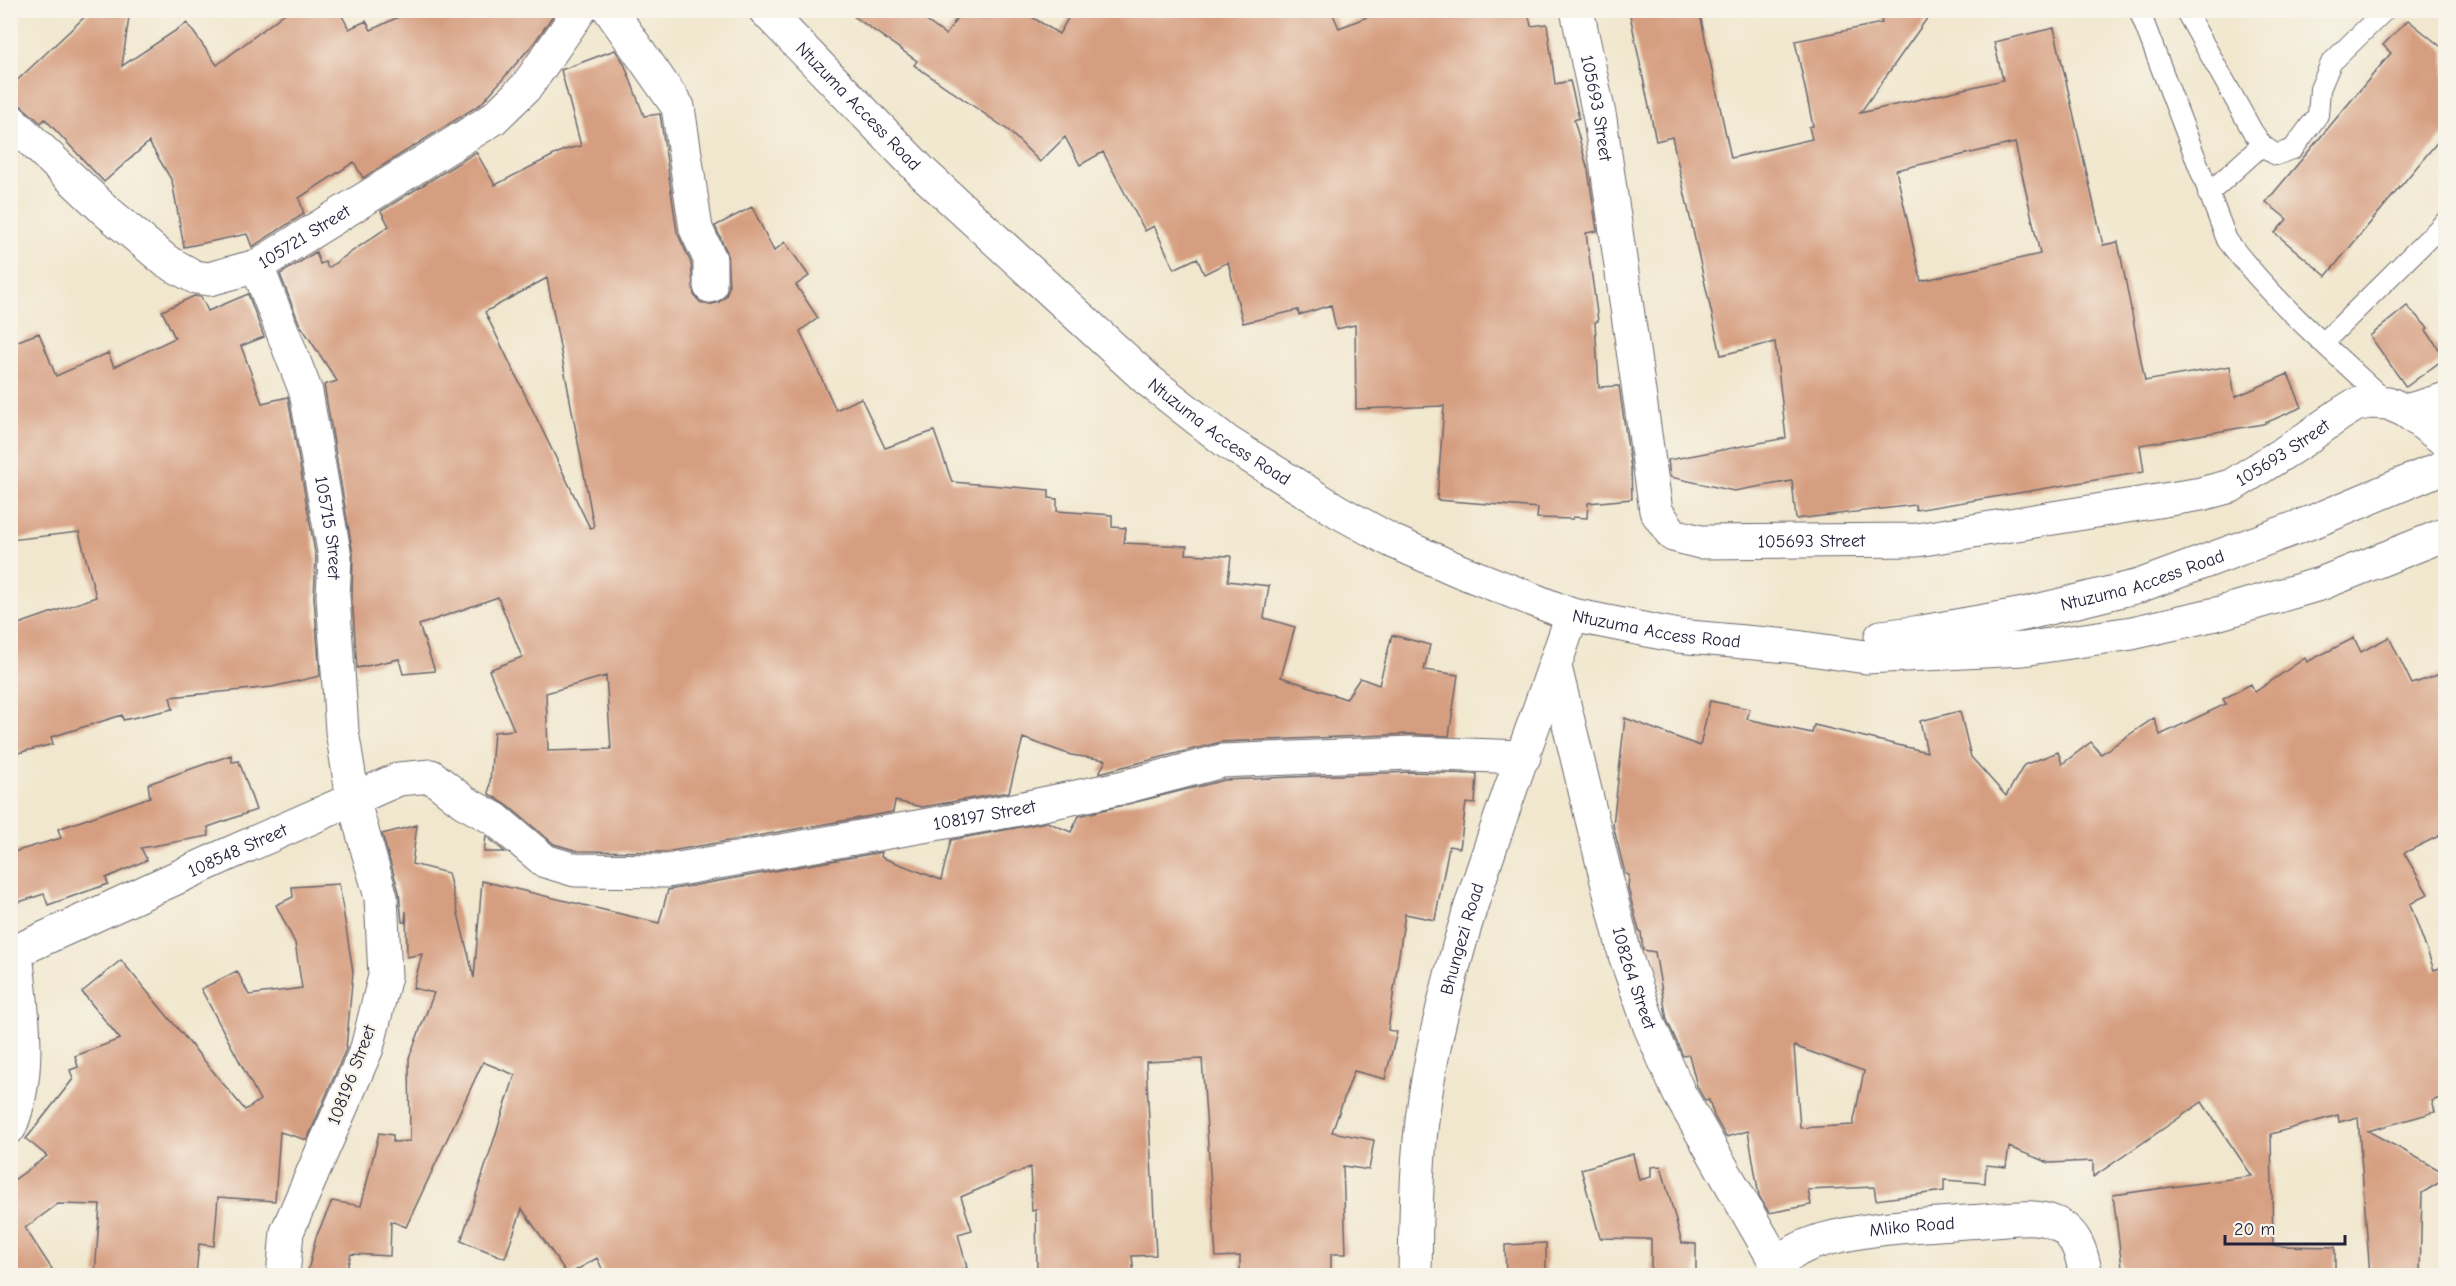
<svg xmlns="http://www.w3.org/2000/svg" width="2456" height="1286" font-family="'Comic Neue',sans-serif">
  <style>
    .building { fill: #d69e80; fill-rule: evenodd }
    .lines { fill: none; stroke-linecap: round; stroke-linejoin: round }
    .service-casing { stroke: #6a676e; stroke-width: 22 }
    .minor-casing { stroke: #6a676e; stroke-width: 35 }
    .tertiary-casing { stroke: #6a676e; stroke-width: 35 }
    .service { stroke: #fff; stroke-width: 20 }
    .minor { stroke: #fff; stroke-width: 33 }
    .tertiary { stroke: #fff; stroke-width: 33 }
    .labels { text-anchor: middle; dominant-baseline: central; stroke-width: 4.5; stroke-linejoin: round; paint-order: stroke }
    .street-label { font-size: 18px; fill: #22223b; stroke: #f7f3e8 }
  </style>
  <rect width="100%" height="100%" fill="#f7f3e8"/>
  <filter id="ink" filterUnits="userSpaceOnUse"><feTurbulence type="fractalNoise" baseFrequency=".0167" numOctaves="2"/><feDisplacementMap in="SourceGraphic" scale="12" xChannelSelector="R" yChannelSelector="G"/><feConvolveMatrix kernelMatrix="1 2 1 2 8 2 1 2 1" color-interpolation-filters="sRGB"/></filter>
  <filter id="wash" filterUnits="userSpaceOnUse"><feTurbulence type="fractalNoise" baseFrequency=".008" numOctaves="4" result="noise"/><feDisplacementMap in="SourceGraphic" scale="24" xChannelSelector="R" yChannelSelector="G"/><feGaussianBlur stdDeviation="1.35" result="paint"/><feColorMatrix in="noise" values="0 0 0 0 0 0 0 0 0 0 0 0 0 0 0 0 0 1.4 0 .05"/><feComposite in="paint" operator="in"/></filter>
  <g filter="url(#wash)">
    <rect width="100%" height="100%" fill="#f1e7ce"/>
    <g id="blocks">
      <path class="building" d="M92,10H130L122,66L187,23L217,65L289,10H339L349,29L366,21L371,30L413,10H557L534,43L481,104L363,178L354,162L299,198L304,214L252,247L247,234L184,247L172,181L149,142L104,182L45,119L41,123L10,96V87Z
        M845,10H911L946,35L962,10H1021L1059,34L1073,10H1331L1339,28L1385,10L1528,11L1531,26L1547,24L1555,84L1570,81L1579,118L1574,120L1588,170L1597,231L1586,233L1598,321L1595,322L1599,387L1619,386L1631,469L1632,499L1588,503L1587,518L1573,517V519L1537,518L1538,508L1437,500L1444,406L1356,409L1355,325L1336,329L1331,305L1299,315L1298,310L1243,323L1228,262L1204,274L1197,258L1174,269L1154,226L1145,231L1103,152L1080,165L1065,137L1040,162L1008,130L914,65L917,61Z
        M1629,10H1699L1731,158L1812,139L1809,127L1813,126L1795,41L1882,23L1879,10H1933L1860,113L2003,80L1994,42L2054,28L2103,245L2118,242L2145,381L2230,366L2235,397L2288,374L2302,407L2263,424L2140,445L2144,472L1916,510L1915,505L1796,519L1792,481L1734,491L1670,477L1668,460L1786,438L1775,342L1721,355L1672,137L1656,141ZM2015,143L2040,254L1921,281L1896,170Z
        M2408,20L2445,50V133L2326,276L2275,233L2287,219L2266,202L2391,53L2383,45Z
        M615,50L624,63L644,116L660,114L677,232L691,263L694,295L700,302L709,305L719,302L726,296L729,287L727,252L715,226L752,207L774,251L785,242L809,276L796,285L818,318L800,331L836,410L861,398L885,448L934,431L952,482L1049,490V498L1057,499V511L1112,515V527L1126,528L1124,543L1187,546L1186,554L1231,556L1228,581L1269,586L1264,618L1295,627L1281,677L1346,699L1360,678L1379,685L1392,635L1430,645L1424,670L1458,675L1449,736L1409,734L1221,742L1099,773L1106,760L1071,755L1023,738L1009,792L922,807L895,801L893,812L665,852L578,851L554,844L507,805L489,794L494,732L514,730L489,670L522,657L498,597L419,625L435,671L403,674L399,659L357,668L352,596L353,554L324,385L337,381L299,323L280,274L316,252L320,264L325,262L328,268L389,226L381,211L476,152L495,185L564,150L581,146L561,70ZM547,278L594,527L590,528L485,312ZM606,676L611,749L548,751L546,693Z
        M248,294L264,337L241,346L262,403L288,397L316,558L314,597L320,676L272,687L170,697L173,709L123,720L122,715L51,737L53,744L10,755V627L96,597L79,532L10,540V344L39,333L56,376L108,353L114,367L175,338L162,311L194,296L201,297L208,311Z
        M2407,306L2428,328L2426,330L2445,358L2406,387L2370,336Z
        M2389,637L2412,684L2445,672V833L2404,853L2428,894L2410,904L2434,970L2445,966V1096L2432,1101L2435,1112L2368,1131L2445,1173V1179L2422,1193L2420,1275H2370L2358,1117L2339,1122L2338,1115L2271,1134L2273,1246L2335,1247V1275H2123L2113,1195L2252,1176L2202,1102L2093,1177V1161L2049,1163L2009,1147L2006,1167L1986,1165L1985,1183L1944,1180V1191L1876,1200L1874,1187L1808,1190L1811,1205L1769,1213L1759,1196L1748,1131L1726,1137L1714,1116L1709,1100L1705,1101L1697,1086L1689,1055L1683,1056L1667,1020L1655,952L1643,950L1641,932L1639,931L1628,888L1629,875L1625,874L1613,825L1625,718L1700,746L1710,701L1750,709L1747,719L1812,733L1814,725L1927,752L1920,721L1960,711L1971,757L2006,796L2024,765L2029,763L2058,752L2062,764L2091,742L2101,754L2154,718L2160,735L2226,704L2223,699L2251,684L2255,692L2305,658L2307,662L2354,638L2361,652ZM1794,1046L1864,1071L1853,1125L1800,1128Z
        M231,755L232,762L239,761L256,810L208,827L209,836L141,848L147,860L106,878L108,884L48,905L44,894L10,905V853L61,838L58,829L150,797L148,784Z
        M1410,772L1477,774L1475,804L1466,803L1460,848L1449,846L1435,920L1405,914L1388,1030L1397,1032L1385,1079L1354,1071L1332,1132L1374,1140L1369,1170L1343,1166L1346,1254H1331V1275H1240V1256L1216,1257L1202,1059L1146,1062L1156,1255L1132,1256L1134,1275L1037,1272L1036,1210L1032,1211L1030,1167L961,1197L972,1230L958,1234L967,1268L941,1275H605L597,1258L568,1275L522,1209L505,1258L461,1241L515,1075L483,1062L406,1227L391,1221L390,1256L351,1254L345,1275H307L316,1237L332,1201L361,1206L379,1133L393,1135V1142L410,1141L409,1058L434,993L413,988L422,954L407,957L406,911L405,922H402L399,892L382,834L417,825L412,864L448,873L474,978L482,881L659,923L668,890L882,852L881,857L941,880L951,840L1047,822L1071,832L1079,816L1225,780Z
        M486,836L505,852H484Z
        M339,884L353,972L346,1049L307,1140L280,1132L275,1201L218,1197L214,1246L199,1244L196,1275H95L100,1205L58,1204L25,1228L56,1275H10V1183L47,1156L26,1139L73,1079L70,1070L78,1067L75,1056L120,1039L82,992L121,960L245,1110L260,1100L201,989L237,971L249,995L302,988L295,943L276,905L293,897L292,887Z
        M1633,1154L1639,1180L1651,1177V1167L1661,1166L1682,1243L1696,1244V1275H1651V1239L1600,1238L1581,1169Z
        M1546,1243V1275H1506L1505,1245Z"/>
    </g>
  </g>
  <g filter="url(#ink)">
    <use href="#blocks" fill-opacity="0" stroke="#6a676e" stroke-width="1.5"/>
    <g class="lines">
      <g class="service-casing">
        <path id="service" d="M2139,10L2227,240C2273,301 2332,351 2388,403
          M2185,10L2253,132L2262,145L2276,155L2293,149L2318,115L2320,89L2331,63L2385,10
          M2208,194L2262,145
          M2323,343L2446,221"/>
      </g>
      <g class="minor-casing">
        <g id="minor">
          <path d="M610,10L678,107L696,229L710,259V286"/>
          <path id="s1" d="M1577,10L1600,119L1656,511L1673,535L1700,542L1917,540L2201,494L2231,486L2301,442L2339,415L2355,405L2369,402L2388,403L2406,411L2446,441"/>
          <path id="s2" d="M10,120L105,210L166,261L195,277L209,279L257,266L493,119L527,86L580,10"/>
          <path id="s3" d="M257,266L306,392L310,415L335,557L333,596L342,731L353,799L381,897L385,976L367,1048L287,1232L283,1276"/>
          <path d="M2406,411L2446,399"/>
          <path id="s4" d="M1555,667L1625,955L1650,1027L1679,1093L1777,1264"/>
          <path id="s5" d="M10,954L224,856L399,779L431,776L464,802L495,819L545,861L575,870L667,871L1014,810L1120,788L1222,761L1410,753L1524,757"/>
          <path d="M10,1127C33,1071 22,1011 16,953"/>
          <path id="s6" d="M1415,1276C1416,1216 1416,1157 1425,1098C1450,932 1519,774 1572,615"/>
          <path id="s7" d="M1773,1276C1780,1257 1800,1247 1819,1241C1872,1226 1927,1225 1982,1221C2004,1220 2034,1213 2055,1223C2077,1233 2082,1254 2086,1276"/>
        </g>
      </g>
      <g class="tertiary-casing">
        <g id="tertiary">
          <path id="s8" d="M765,10L923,173L1148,380L1227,442L1339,512L1392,541L1460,571L1572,615L1678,636L1789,646L1866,657L2023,649L2132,633L2220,613L2320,584L2446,534"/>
          <path id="s9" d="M1881,637L1922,632L2024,614L2139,586L2317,520L2446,466"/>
        </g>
      </g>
      <use href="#service" class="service"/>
      <use href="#minor" class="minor"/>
      <use href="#tertiary" class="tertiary"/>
    </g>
  </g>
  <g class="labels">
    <g class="street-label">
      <text stroke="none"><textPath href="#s8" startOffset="134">Ntuzuma Access Road</textPath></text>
      <text stroke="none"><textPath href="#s1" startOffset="100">105693 Street</textPath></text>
      <text stroke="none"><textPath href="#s2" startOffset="363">105721 Street</textPath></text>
      <text stroke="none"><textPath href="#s8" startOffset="621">Ntuzuma Access Road</textPath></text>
      <text stroke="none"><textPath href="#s1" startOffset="1162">105693 Street</textPath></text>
      <text stroke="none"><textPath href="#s3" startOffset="273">105715 Street</textPath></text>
      <text stroke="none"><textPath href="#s1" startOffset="676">105693 Street</textPath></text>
      <text stroke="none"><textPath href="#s9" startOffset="268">Ntuzuma Access Road</textPath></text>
      <text stroke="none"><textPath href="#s8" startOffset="1106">Ntuzuma Access Road</textPath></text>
      <text stroke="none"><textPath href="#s5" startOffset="1047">108197 Street</textPath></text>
      <text stroke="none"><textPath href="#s5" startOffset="250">108548 Street</textPath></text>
      <text stroke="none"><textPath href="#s6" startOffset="342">Bhungezi Road</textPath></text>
      <text stroke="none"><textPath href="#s4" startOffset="321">108264 Street</textPath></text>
      <text transform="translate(352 1075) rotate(-69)">108196 Street</text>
      <text stroke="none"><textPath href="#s7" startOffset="154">Mliko Road</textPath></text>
    </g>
  </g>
  <rect width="2456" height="1286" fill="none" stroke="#f7f3e8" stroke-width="36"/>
  <path d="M2225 1235v9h120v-9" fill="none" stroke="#22223b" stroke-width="3"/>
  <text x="2234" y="1235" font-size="18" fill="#22223b" stroke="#f7f3e8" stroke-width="4.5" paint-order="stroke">20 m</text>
</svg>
